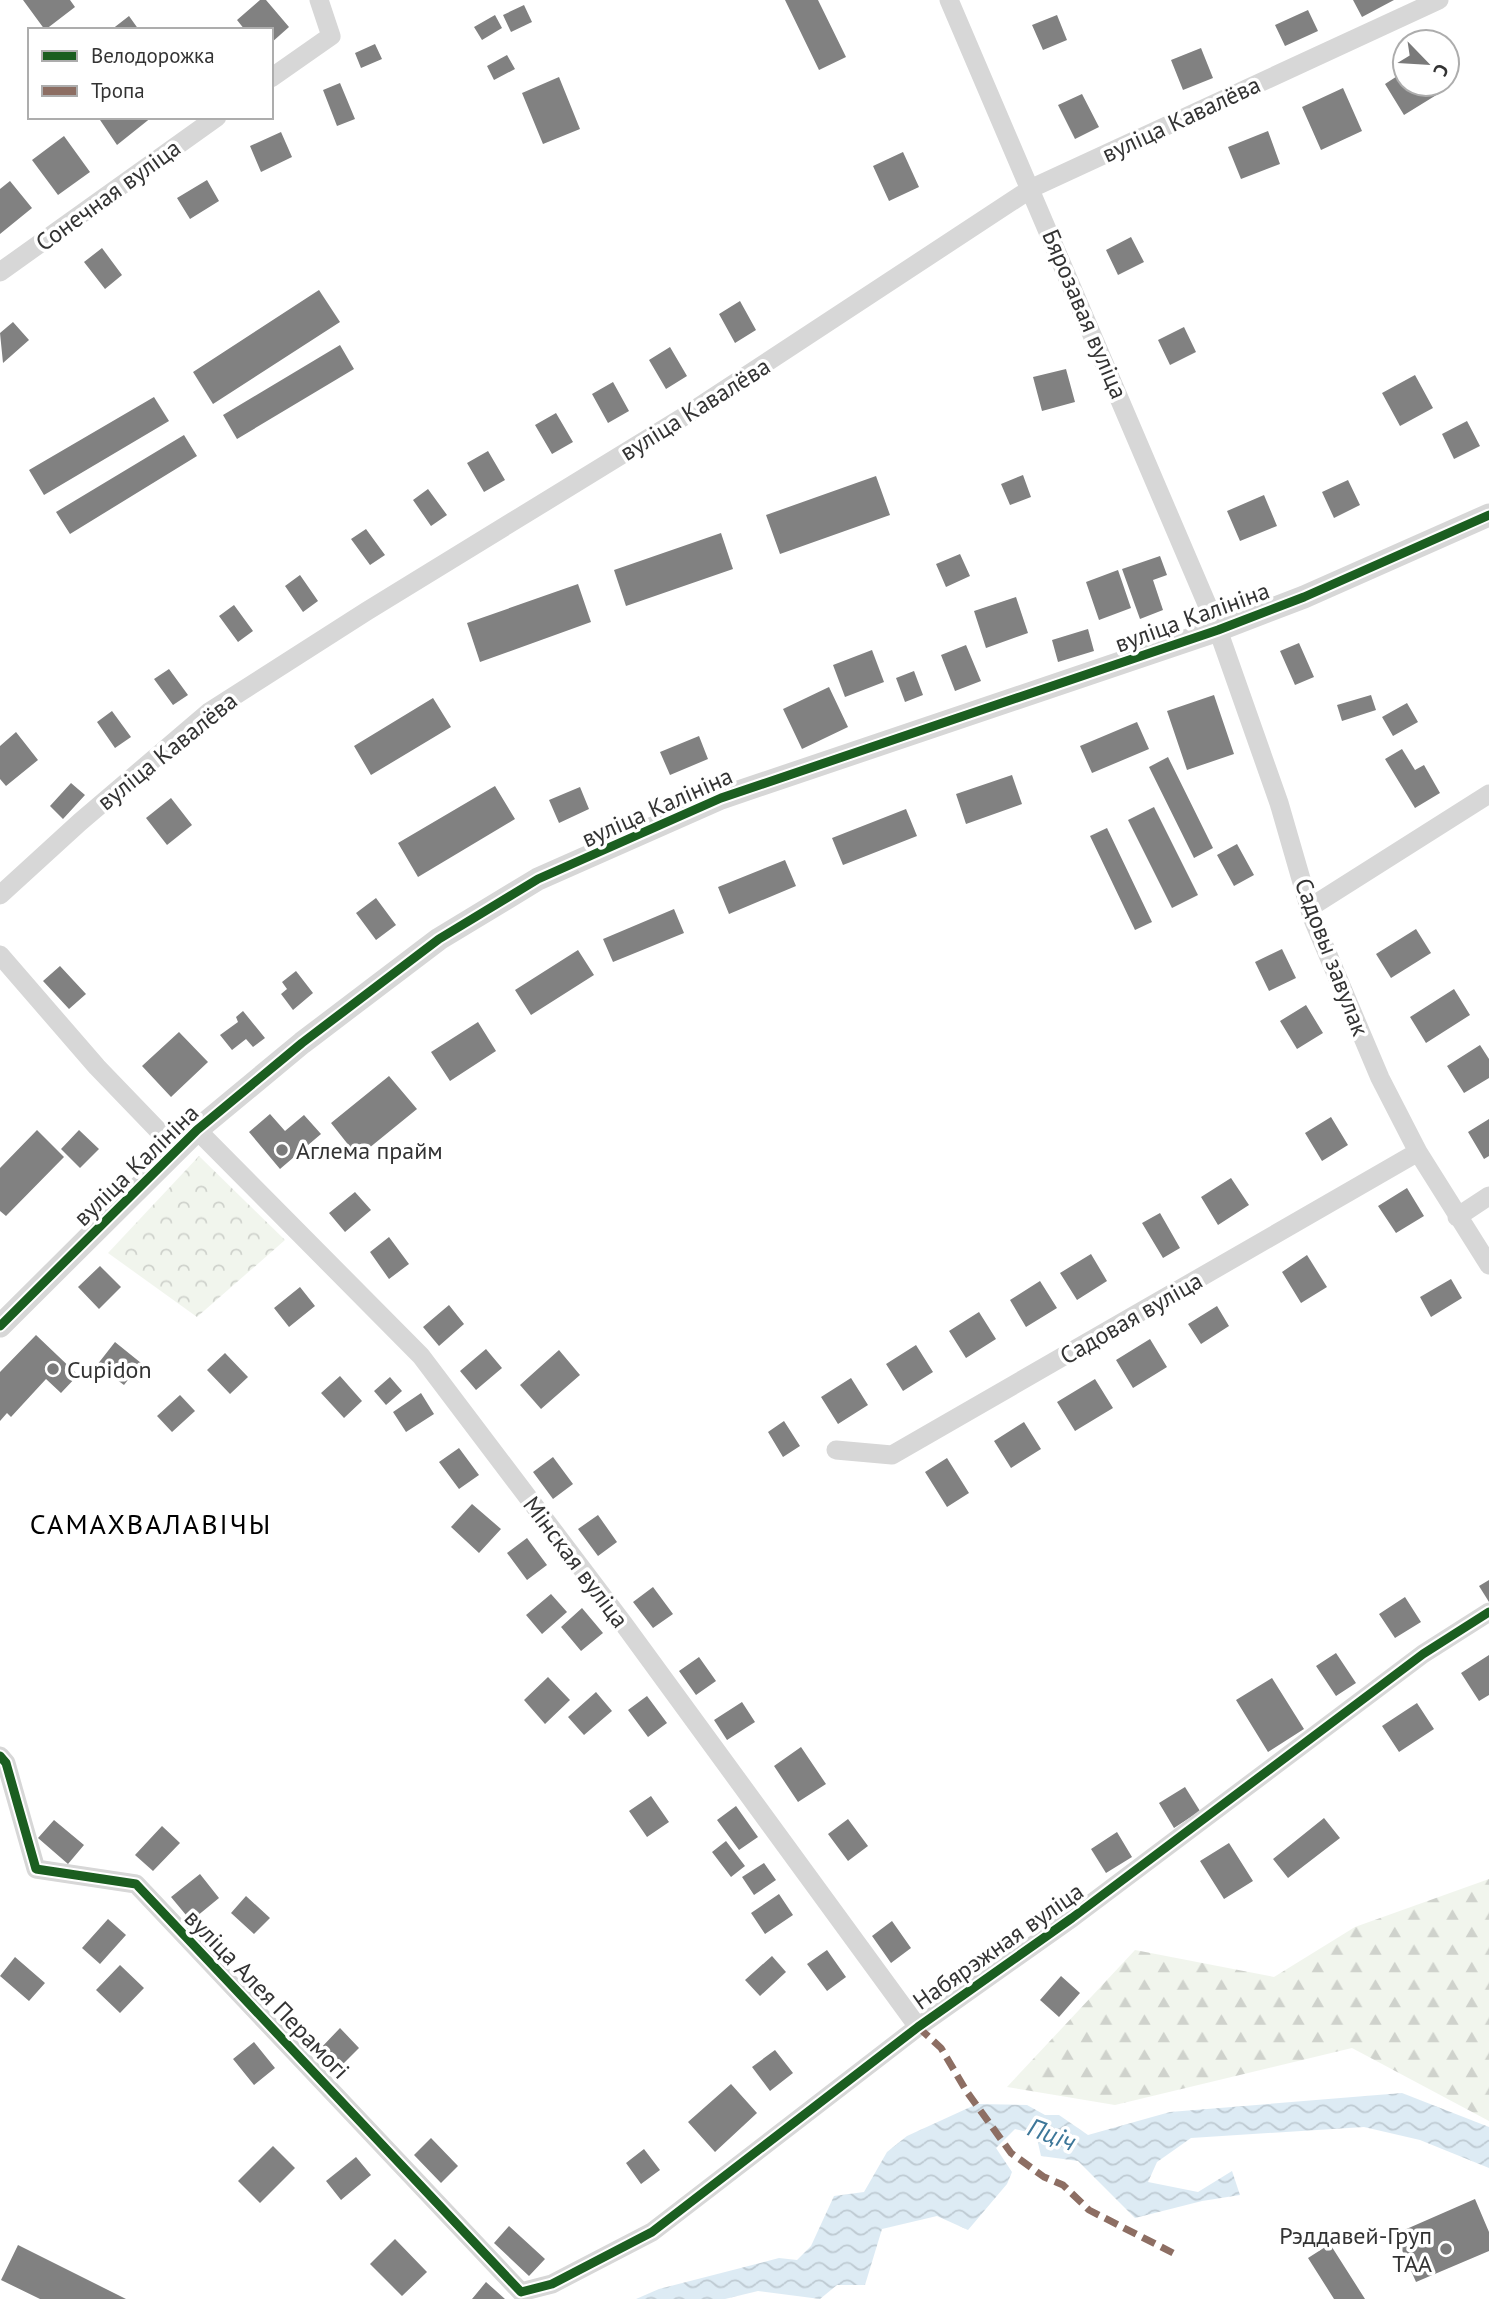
<svg xmlns="http://www.w3.org/2000/svg" width="1489" height="2299" font-family="'PT Sans',sans-serif">
  <style>
    .forest { fill: url(#forest-firs) }
    .park { fill: url(#park-crowns) }
    .water { fill: url(#water-waves) }
    .building { fill: #818181 }
    .lines { fill: none; stroke-linecap: round; stroke-linejoin: round }
    .minor { stroke: #d7d7d7; stroke-width: 19 }
    .tertiary { stroke: #d7d7d7; stroke-width: 23 }
    .quiet { stroke: #8d6e63; stroke-width: 7; stroke-dasharray: 14 7; stroke-linecap: butt }
    .cycleway-casing { stroke: #fff; stroke-width: 13 }
    .cycleway { stroke: #1b5e20; stroke-width: 9 }
    .poi-dot { fill: #7a7a7a; stroke: #fff; stroke-width: 2.5 }
    .labels { text-anchor: middle; dominant-baseline: central; stroke-width: 7; stroke-linejoin: round; paint-order: stroke }
    .street-label { font-size: 24px; fill: #333; stroke: #fff }
    .poi-label { font-size: 24px; fill: #333; stroke: #fff; text-anchor: start }
    .water-label { font-size: 26px; font-style: italic; fill: #3d7799; stroke: #fff }
    .quarter-label { font-size: 28px; letter-spacing: 2px; fill: #000; stroke: #fff }
  </style>
  <defs>
    <pattern id="forest-firs" width="22" height="20" patternUnits="userSpaceOnUse" patternTransform="scale(1.75)"><rect width="22" height="20" fill="#f1f5ed"/><path d="M5 1l3.5 6h-7zM16 11l3.5 6h-7z" fill="#cfd2cc"/></pattern>
    <pattern id="park-crowns" width="20" height="18" patternUnits="userSpaceOnUse" patternTransform="scale(1.75)"><rect width="20" height="18" fill="#f1f5ed"/><path d="M2 6a3 3 0 1 1 6 0M12 15a3 3 0 1 1 6 0" fill="none" stroke="#cfd2cc"/></pattern>
    <pattern id="water-waves" width="16" height="10" patternUnits="userSpaceOnUse" patternTransform="scale(1.75)"><rect width="16" height="10" fill="#ddebf4"/><path d="M0 5q4-4 8 0t8 0" fill="none" stroke="#becad2"/></pattern>
  </defs>
  <rect width="100%" height="100%" fill="#fff"/>
  <path class="forest" d="M1489,1879V2121L1352,2048L1115,2105L1007,2087L1135,1950L1274,1977L1355,1927Z"/>
  <path class="park" d="M199,1156L285,1240L197,1317L108,1253Z"/>
  <path class="water" d="M1402,2093L1489,2127V2168L1420,2140L1364,2127L1191,2138L1157,2162L1148,2182L1198,2192L1232,2171L1240,2195L1202,2201L1135,2218L1078,2161L1041,2156L1036,2134L1015,2129L996,2148L1012,2172L1007,2184L968,2230L937,2216L882,2229L865,2285H837L820,2299L758,2291L725,2299H636L659,2289L779,2258L797,2260L811,2246L834,2196L864,2192L887,2152L907,2136L977,2104L1027,2105L1045,2115H1059L1088,2135L1170,2112Z"/>
  <path class="building" d="M23,0H70L75,7L45,30Z
    M260,0H266L289,27L271,43V30H245L237,20Z
    M785,0H818L846,57L819,70Z
    M1353,0H1394L1362,17Z
    M524,5L532,22L511,32L503,15Z
    M1308,10L1318,31L1285,46L1275,25Z
    M495,15L502,28L482,40L474,27Z
    M1057,15L1067,40L1043,50L1032,25Z
    M129,16L139,30H111Z
    M375,44L382,59L361,68L355,53Z
    M1201,48L1213,78L1183,90L1171,60Z
    M507,55L515,69L494,80L487,66Z
    M1405,71V84H1432L1438,94L1404,115L1385,84Z
    M559,77L580,129L543,144L522,93Z
    M340,83L355,119L337,126L323,90Z
    M1343,88L1362,131L1321,150L1302,107Z
    M1082,94L1099,127L1075,139L1058,105Z
    M98,117H152L117,145Z
    M1268,131L1280,164L1241,179L1228,147Z
    M281,132L292,157L261,172L250,146Z
    M64,136L90,172L58,195L32,160Z
    M903,152L919,187L889,201L873,166Z
    M207,180L219,201L190,219L177,198Z
    M10,181L32,208L0,234V189Z
    M1131,237L1144,262L1118,275L1106,250Z
    M102,248L122,275L105,289L84,262Z
    M319,290L340,322L213,404L193,372Z
    M740,301L756,330L735,343L719,314Z
    M13,322L29,340L3,363L0,333Z
    M1184,327L1196,352L1170,365L1158,340Z
    M340,345L354,369L237,439L223,415Z
    M670,347L687,376L666,389L649,360Z
    M1066,369L1075,402L1042,411L1033,377Z
    M1415,375L1433,408L1400,426L1382,393Z
    M613,382L629,411L608,423L592,394Z
    M154,397L169,421L44,495L29,470Z
    M556,413L573,442L552,454L535,425Z
    M1467,421L1480,446L1454,459L1442,434Z
    M184,435L197,456L70,534L56,512Z
    M488,451L505,480L484,492L467,463Z
    M1023,475L1031,497L1010,505L1001,484Z
    M876,476L890,515L780,554L766,515Z
    M1348,480L1360,505L1334,518L1322,492Z
    M428,489L447,515L431,526L413,500Z
    M1264,495L1277,526L1240,541L1227,511Z
    M366,529L385,555L370,565L351,539Z
    M721,533L733,569L626,606L614,570Z
    M960,554L970,576L946,587L936,564Z
    M1160,556L1167,575L1153,580L1163,610L1140,619L1122,569Z
    M1118,570L1131,608L1099,620L1086,582Z
    M300,575L318,601L303,612L285,586Z
    M578,584L591,622L480,662L467,623Z
    M1016,597L1028,633L986,648L974,611Z
    M234,605L253,631L238,642L219,616Z
    M1088,629L1094,651L1058,662L1052,640Z
    M1299,643L1314,677L1295,685L1280,651Z
    M966,645L981,681L955,691L941,655Z
    M872,650L884,682L845,697L833,665Z
    M169,669L188,695L173,705L154,679Z
    M914,671L923,695L905,702L896,678Z
    M829,687L848,727L802,749L783,709Z
    M1214,695L1234,754L1187,770L1167,711Z
    M1371,695L1376,710L1342,721L1337,705Z
    M433,698L451,727L371,775L354,746Z
    M1407,703L1418,722L1393,736L1382,717Z
    M112,711L131,737L115,748L97,722Z
    M1137,722L1149,749L1092,773L1080,746Z
    M16,732L38,760L6,786L0,779V746Z
    M699,736L708,759L670,775L660,752Z
    M1402,749L1415,770L1424,765L1440,793L1415,808L1385,759Z
    M1168,757L1213,848L1194,858L1149,767Z
    M1012,775L1022,804L966,824L956,794Z
    M71,783L85,795L63,819L50,806Z
    M495,786L515,819L418,877L398,843Z
    M580,787L589,809L559,823L549,800Z
    M171,798L192,825L167,845L146,818Z
    M1154,807L1198,895L1172,908L1128,820Z
    M906,809L917,836L843,865L832,838Z
    M1107,828L1152,922L1135,930L1090,836Z
    M1237,844L1254,875L1234,886L1217,855Z
    M785,860L796,886L729,914L718,887Z
    M376,898L396,925L376,940L356,913Z
    M674,909L684,933L613,962L603,939Z
    M1416,929L1431,953L1391,978L1376,954Z
    M1282,949L1296,978L1269,991L1255,962Z
    M578,950L594,975L531,1015L515,990Z
    M60,966L86,994L69,1009L43,981Z
    M296,971L313,993L293,1010L281,994L287,989L282,982Z
    M1454,989L1470,1015L1426,1043L1410,1017Z
    M1306,1005L1323,1033L1297,1049L1280,1021Z
    M243,1011L265,1038L253,1047L246,1039L232,1050L220,1035L238,1022L236,1017Z
    M478,1022L496,1051L450,1081L431,1052Z
    M179,1032L208,1062L171,1097L142,1066Z
    M1480,1045L1489,1059V1078L1464,1093L1447,1066Z
    M389,1076L417,1109L358,1157L331,1123Z
    M270,1114L285,1131L304,1115L321,1134L280,1169L249,1132Z
    M1331,1117L1348,1145L1322,1161L1305,1133Z
    M1489,1119V1156L1484,1159L1468,1132Z
    M37,1130L64,1157L6,1216L0,1211V1168Z
    M79,1130L99,1149L80,1168L61,1149Z
    M1231,1178L1249,1205L1218,1225L1201,1197Z
    M1407,1188L1424,1216L1396,1233L1378,1206Z
    M355,1192L371,1210L345,1232L329,1213Z
    M1160,1213L1180,1248L1163,1258L1142,1223Z
    M389,1237L409,1264L389,1279L370,1252Z
    M1091,1254L1107,1281L1077,1300L1060,1273Z
    M1307,1255L1327,1287L1301,1303L1282,1272Z
    M100,1266L121,1287L99,1309L78,1287Z
    M1451,1279L1462,1298L1431,1317L1420,1297Z
    M1040,1281L1057,1308L1026,1327L1010,1300Z
    M300,1287L315,1306L289,1327L274,1308Z
    M449,1305L464,1324L439,1346L423,1327Z
    M1217,1306L1229,1326L1201,1344L1188,1324Z
    M979,1312L996,1339L966,1358L949,1331Z
    M36,1335L78,1375L61,1393L46,1379L11,1417L7,1413L0,1421V1372Z
    M1150,1339L1167,1367L1133,1388L1116,1360Z
    M115,1342L141,1363L124,1385L97,1365Z
    M916,1345L933,1372L903,1391L886,1364Z
    M486,1349L502,1368L476,1390L460,1371Z
    M559,1350L580,1375L541,1409L520,1385Z
    M225,1353L248,1377L230,1394L207,1370Z
    M340,1376L362,1401L344,1418L321,1393Z
    M390,1377L402,1391L386,1405L374,1391Z
    M851,1378L868,1405L838,1424L821,1397Z
    M1095,1379L1113,1408L1075,1431L1057,1402Z
    M421,1393L434,1414L406,1432L393,1412Z
    M180,1395L195,1411L172,1432L157,1416Z
    M784,1421L800,1446L783,1457L768,1432Z
    M1024,1422L1041,1449L1011,1468L994,1441Z
    M459,1448L479,1475L459,1489L439,1462Z
    M553,1457L573,1484L553,1499L533,1472Z
    M947,1458L969,1493L947,1507L925,1472Z
    M472,1504L501,1529L479,1553L451,1527Z
    M598,1515L617,1542L598,1556L578,1529Z
    M527,1538L547,1565L527,1580L507,1553Z
    M1489,1580V1602L1479,1586Z
    M653,1587L673,1614L653,1628L633,1602Z
    M551,1594L567,1612L542,1634L526,1615Z
    M1405,1597L1421,1622L1395,1638L1379,1614Z
    M582,1608L603,1633L581,1651L561,1627Z
    M1336,1653L1356,1683L1336,1696L1316,1666Z
    M1489,1655V1695L1479,1701L1461,1673Z
    M699,1657L716,1681L696,1695L679,1671Z
    M548,1677L570,1700L545,1724L524,1700Z
    M1272,1678L1304,1729L1268,1752L1236,1700Z
    M596,1692L612,1711L584,1735L568,1717Z
    M647,1696L667,1723L648,1737L628,1710Z
    M742,1702L755,1722L727,1740L714,1720Z
    M1417,1703L1434,1729L1399,1752L1382,1726Z
    M801,1747L826,1784L798,1802L774,1766Z
    M1185,1787L1200,1811L1174,1828L1159,1803Z
    M651,1796L669,1822L647,1837L629,1811Z
    M736,1806L758,1837L739,1850L717,1820Z
    M1324,1818L1340,1838L1288,1878L1273,1859Z
    M848,1819L868,1846L848,1861L828,1834Z
    M54,1820L84,1845L68,1864L38,1838Z
    M162,1826L180,1843L153,1871L135,1855Z
    M1117,1832L1132,1857L1106,1873L1091,1849Z
    M726,1841L745,1866L731,1877L712,1852Z
    M1229,1843L1253,1881L1224,1899L1200,1861Z
    M764,1863L776,1880L754,1895L742,1877Z
    M200,1874L219,1898L191,1921L171,1897Z
    M779,1894L793,1915L765,1934L751,1913Z
    M246,1896L270,1918L254,1934L231,1913Z
    M108,1919L126,1935L100,1964L82,1948Z
    M892,1921L911,1948L891,1963L872,1936Z
    M827,1950L846,1977L827,1991L807,1964Z
    M772,1956L786,1972L760,1996L745,1980Z
    M15,1957L45,1983L29,2001L0,1976Z
    M120,1965L144,1988L120,2013L96,1990Z
    M1061,1976L1080,1993L1059,2017L1040,2000Z
    M340,2028L359,2048L338,2069L319,2050Z
    M254,2042L275,2068L254,2085L233,2059Z
    M775,2050L793,2073L770,2091L752,2067Z
    M731,2084L757,2113L715,2152L688,2122Z
    M431,2138L458,2166L441,2183L414,2155Z
    M273,2146L295,2168L260,2203L238,2181Z
    M644,2149L660,2170L641,2184L626,2163Z
    M356,2157L371,2175L341,2200L326,2181Z
    M1475,2199L1489,2232V2251L1416,2282L1395,2234Z
    M509,2226L545,2259L529,2276L494,2243Z
    M395,2239L427,2272L402,2296L370,2264Z
    M1330,2244L1365,2299H1334L1308,2258Z
    M18,2245L126,2299H40L1,2280Z
    M486,2282L505,2299H472Z"/>
  <g class="lines">
    <path class="minor" d="M949,0L1218,630L1279,803L1312,917L1380,1078L1418,1152L1489,1265
      M271,78L331,36L319,0
      M0,272L217,117
      M0,895L80,822L209,712L367,611L688,414L1032,188L1439,0
      M1309,908L1489,794
      M0,955L97,1067L176,1149
      M197,1130L421,1356L623,1623L918,2027
      M1457,1217L1489,1196
      M836,1450L892,1455L1418,1152
      M0,1756L6,1763L36,1869L136,1884L521,2292L552,2284L652,2232L918,2027L1072,1918L1423,1654L1489,1612"/>
    <path class="tertiary" d="M0,1326L197,1130L302,1043L439,939L538,879L721,798L1218,630L1304,597L1489,515"/>
    <path class="quiet" d="M918,2027L941,2048L967,2092L1011,2153L1044,2177L1063,2185L1089,2210L1173,2253"/>
    <g class="cycleway-casing">
      <path id="cycleway" d="M0,1326L197,1130L302,1043L439,939L538,879L721,798L1218,630L1304,597L1489,515
        M0,1756L6,1763L36,1869L136,1884L521,2292L552,2284L652,2232L918,2027L1072,1918L1423,1654L1489,1612"/>
    </g>
    <use href="#cycleway" class="cycleway"/>
  </g>
  <g class="poi-dot">
    <circle cx="282" cy="1150" r="7"/>
    <circle cx="53" cy="1369" r="7"/>
    <circle cx="1446" cy="2249" r="7"/>
  </g>
  <g class="labels">
    <g class="street-label">
      <text transform="translate(1181 119) rotate(-25)">вуліца Кавалёва</text>
      <text transform="translate(108 195) rotate(-36)">Сонечная вуліца</text>
      <text transform="translate(1085 314) rotate(67)">Бярозавая вуліца</text>
      <text transform="translate(695 409) rotate(-32)">вуліца Кавалёва</text>
      <text transform="translate(1192 617) rotate(-20)">вуліца Калініна</text>
      <text transform="translate(167 751) rotate(-39)">вуліца Кавалёва</text>
      <text transform="translate(657 807) rotate(-24)">вуліца Калініна</text>
      <text transform="translate(1332 957) rotate(69)">Садовы завулак</text>
      <text transform="translate(136 1165) rotate(-44)">вуліца Калініна</text>
      <text transform="translate(1131 1318) rotate(-30)">Садовая вуліца</text>
      <text transform="translate(576 1562) rotate(53)">Мінская вуліца</text>
      <text transform="translate(998 1946) rotate(-35)">Набярэжная вуліца</text>
      <text transform="translate(267 1994) rotate(46)">вуліца Алея Перамогі</text>
    </g>
    <g class="poi-label">
      <text x="296" y="1150">Аглема прайм</text>
      <text x="67" y="1369">Cupidon</text>
      <text x="1432" y="2235" text-anchor="end">Рэддавей-Груп<tspan x="1432" dy="28">ТАА</tspan></text>
    </g>
    <g class="water-label">
      <text transform="translate(1052 2134) rotate(20)">Пціч</text>
    </g>
    <g class="quarter-label">
      <text x="151" y="1523">САМАХВАЛАВІЧЫ</text>
    </g>
  </g>
  <rect x="28" y="28" width="245" height="91" fill="#ffffff" stroke="#adadad" stroke-width="2"/>
  <rect x="42" y="51" width="35" height="10" fill="#1b5e20" stroke="#adadad" stroke-width="2"/>
  <text x="91" y="63" font-size="21" fill="#333333">Велодорожка</text>
  <rect x="42" y="86" width="35" height="10" fill="#8d6e63" stroke="#adadad" stroke-width="2"/>
  <text x="91" y="98" font-size="21" fill="#333333">Тропа</text>
  <g transform="translate(1426 63) rotate(115)"><circle r="33" fill="#ffffff" stroke="#adadad" stroke-width="2"/>
  <path d="M0-5L12 26L0 18L-12 26Z" fill="#7a7a7a"/>
  <text y="-10" font-size="19" font-weight="bold" text-anchor="middle" fill="#333333">С</text>
  </g>
</svg>
